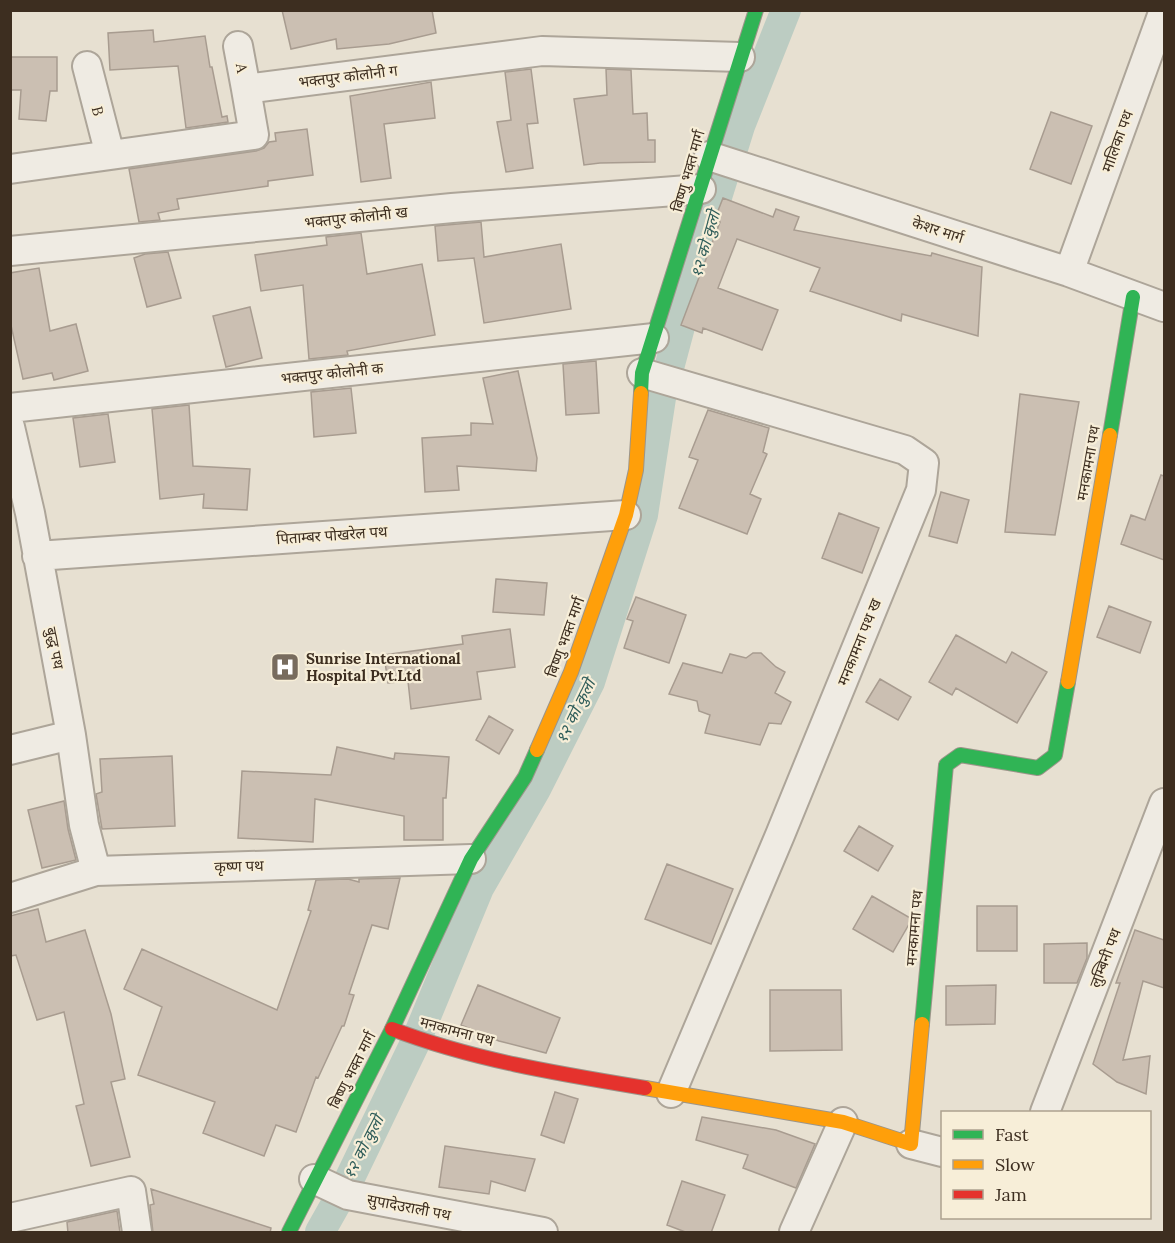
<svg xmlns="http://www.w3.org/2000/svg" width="1175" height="1243" font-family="Lora,'Noto Sans Devanagari',serif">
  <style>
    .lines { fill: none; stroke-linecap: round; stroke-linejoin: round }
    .canal { stroke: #bcccc2; stroke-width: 30 }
    .building { fill: #cbbfb2; stroke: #a89c90; stroke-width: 1.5 }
    .street-casing { stroke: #ada599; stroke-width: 32 }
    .fast-casing { stroke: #9c958a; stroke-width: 16 }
    .slow-casing { stroke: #9c958a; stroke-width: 16 }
    .jam-casing { stroke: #9c958a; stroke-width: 16 }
    .street { stroke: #efebe3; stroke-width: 28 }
    .fast { stroke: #30b455; stroke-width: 14 }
    .slow { stroke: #ff9f0a; stroke-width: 14 }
    .jam { stroke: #e5322d; stroke-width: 14 }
    .labels { text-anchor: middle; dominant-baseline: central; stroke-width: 4.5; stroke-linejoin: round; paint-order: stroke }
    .street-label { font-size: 15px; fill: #3d2e20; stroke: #f7eed8 }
    .poi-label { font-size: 15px; font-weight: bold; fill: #3d2e20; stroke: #f7eed8; text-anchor: start }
    .water-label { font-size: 16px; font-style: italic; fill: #2f5d5a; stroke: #f7eed8 }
  </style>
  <rect width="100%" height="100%" fill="#e7e0d1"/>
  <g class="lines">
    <path class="canal" d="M731,155L740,126L786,10
      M320,1232L346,1186L415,1043L479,888L536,789L590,682L643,515L661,398L700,252L731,152"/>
  </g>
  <path class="building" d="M282,10H432L436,33L389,44L337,49L336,39L291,49Z
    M153,30L154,42L205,36L210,67H212L222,117L227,116L228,122L186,128L178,66L110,70L108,33Z
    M10,57H57V91H50L46,121L19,119L21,90H10Z
    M531,69L538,123L527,124L533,168L506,172L497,122L511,120L505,72Z
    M606,69L631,70L633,114L647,113L648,140H655V162L600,163L584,165L574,99L607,95Z
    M431,82L435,118L384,124L391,178L361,182L350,96Z
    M1051,112L1092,126L1071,184L1030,169Z
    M307,129L313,175L268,181V186L177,199L179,209L158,213L160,220L139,222L129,169L256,151L264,148L269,142L276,141L275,133Z
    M723,198L773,217L776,209L799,217L794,230L931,256L932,253L982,267L978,336L902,314L901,321L810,291L820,268L737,239L718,288L778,310L762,350L703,328L702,333L681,325L720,222L714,221Z
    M481,222L484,257L561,244L571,309L484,323L474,258L438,261L435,226Z
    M361,233L367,274L422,264L435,335L347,351L348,355L309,359L303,285L261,291L255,255L327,245L326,237Z
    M168,252L181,298L147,307L134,258L145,254Z
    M39,268L50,331L76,324L88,371L54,380L52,373L23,379L10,321V273Z
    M250,307L262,358L226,367L213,316Z
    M596,361L599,413L566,415L563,364Z
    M518,371L537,458L536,471L457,466L459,490L425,492L422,438L471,435V423L493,424L483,378Z
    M351,388L356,433L314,437L311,392Z
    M1020,394L1079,402L1055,535L1005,532Z
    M189,405L193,466L250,469L247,510L203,508L204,494L160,499L152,409Z
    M708,410L769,428L763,452L767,454L750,494L761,499L747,534L679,508L698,460L689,457Z
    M108,414L115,462L80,467L73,418Z
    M1161,475L1164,476V560L1121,544L1131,515L1145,520Z
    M941,492L969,500L957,543L929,536Z
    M839,513L879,528L862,573L822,558Z
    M496,579L547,583L544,615L493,612Z
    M636,597L686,615L669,663L624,648L633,621L627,619Z
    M1109,606L1151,622L1140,653L1097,637Z
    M510,629L515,667L477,672L481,699L411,709L408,681L388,683L384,655L463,644L462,636Z
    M956,635L1006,663L1012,652L1047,672L1017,723L956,688L952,695L929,682Z
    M753,653H761L776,667L785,672L775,693L791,702L781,724L769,723L760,745L705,733L710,715L699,711L697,701L669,694L683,663L722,673L730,654L746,658Z
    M880,679L911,697L898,720L866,702Z
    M489,716L513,730L499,754L476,740Z
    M337,747L394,759L395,753L449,757L446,798H443V840H404V816L315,799L313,842L238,838L242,771L331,775Z
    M172,756L175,826L102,829L96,794L102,792L100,759Z
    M64,801L68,829L76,860L42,868L28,810Z
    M859,826L893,846L878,871L844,851Z
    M667,864L733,889L711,944L645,919Z
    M400,878L388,929L372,925L349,994L354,995L344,1026H342L318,1078L316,1077L296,1132L276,1125L264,1156L203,1133L215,1102L138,1075L162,1007L124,989L142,949L277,1010L311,911L308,910L316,880L348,879L359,882V879Z
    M872,896L912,919L893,952L853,929Z
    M977,906H1017V951H977Z
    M38,909L46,942L85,930L111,1014L125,1079L111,1082L130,1157L91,1166L76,1106L84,1104L64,1012L37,1020L16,955L10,956V916Z
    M1135,930L1164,940V988L1143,981L1123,1060L1150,1056L1146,1094L1117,1082L1093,1064L1120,983H1116Z
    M1087,943V958L1077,983H1044V944Z
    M478,985L560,1018L546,1053L499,1041L461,1025Z
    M996,985L995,1024L946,1025V986Z
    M770,990H841L842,1050L770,1051Z
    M555,1092L578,1099L564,1143L541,1135Z
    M702,1117L776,1130L815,1144L796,1188L743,1168L748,1155L696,1140Z
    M445,1146L535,1159L525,1191L491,1181L489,1194L439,1187Z
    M682,1181L725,1195L711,1233H688L667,1225Z
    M151,1189L271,1228L270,1233H153L150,1205L154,1204Z
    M117,1211L120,1233H68L67,1222Z"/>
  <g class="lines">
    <g class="street-casing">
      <path id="street" d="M238,46L246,89
        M87,66L110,155
        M709,156L1069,272L1164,307
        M10,169L254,135L246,89L542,51L740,57
        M10,251L452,208L701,189
        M1069,272L1164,10
        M642,373L905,450L924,463L921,490L780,835L671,1093
        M10,408L654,338
        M10,427L30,513L71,735L84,825L96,871
        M37,556L626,515
        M10,750L71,735
        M10,898L96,871L471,859
        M1045,1112L1164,803
        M911,1144L942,1152
        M314,1179L348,1195L543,1232
        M10,1218L131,1191L137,1232
        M794,1232L843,1122"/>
    </g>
    <g class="fast-casing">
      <path id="fast" d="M641,393L642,373L756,10
        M1110,435L1133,297
        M922,1024L946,765L960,755L1038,768L1055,755L1068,682
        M289,1232L392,1029L471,859L525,777L537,750"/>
    </g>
    <g class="slow-casing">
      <path id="slow" d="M1068,682L1110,435
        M537,750L571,672L626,515L636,470L641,393
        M645,1088L843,1122L911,1144L922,1024"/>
    </g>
    <g class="jam-casing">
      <path id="jam" d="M392,1029C473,1060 560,1074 645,1088"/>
    </g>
    <use href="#street" class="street"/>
    <use href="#fast" class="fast"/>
    <use href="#slow" class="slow"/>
    <use href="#jam" class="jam"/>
  </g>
  <defs>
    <g id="hospital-square" transform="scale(1.5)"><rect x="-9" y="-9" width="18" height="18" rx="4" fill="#786c5e" stroke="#f7eed8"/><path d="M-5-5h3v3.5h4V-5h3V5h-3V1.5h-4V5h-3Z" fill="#fff"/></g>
  </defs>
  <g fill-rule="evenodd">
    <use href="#hospital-square" x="285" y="667"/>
  </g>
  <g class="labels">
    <g class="street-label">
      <text transform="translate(242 68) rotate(80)">A</text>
      <text transform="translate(348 76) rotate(-7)">भक्तपुर कोलोनी ग</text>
      <text transform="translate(98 111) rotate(76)">B</text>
      <text transform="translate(1117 141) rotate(-70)">मालिका पथ</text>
      <text transform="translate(688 171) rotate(-74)">बिष्णु भक्त मार्ग</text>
      <text transform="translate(356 217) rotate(-6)">भक्तपुर कोलोनी ख</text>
      <text transform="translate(938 230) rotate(18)">केशर मार्ग</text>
      <text transform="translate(332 373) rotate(-6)">भक्तपुर कोलोनी क</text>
      <text transform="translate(1088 463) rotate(-80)">मनकामना पथ</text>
      <text transform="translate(332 535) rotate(-4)">पिताम्बर पोखरेल पथ</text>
      <text transform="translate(565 637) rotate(-70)">बिष्णु भक्त मार्ग</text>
      <text transform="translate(859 642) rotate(-68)">मनकामना पथ ख</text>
      <text transform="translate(55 648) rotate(79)">बुद्ध पथ</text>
      <text transform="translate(239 866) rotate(-2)">कृष्ण पथ</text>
      <text transform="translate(914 928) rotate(-85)">मनकामना पथ</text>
      <text transform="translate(1105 958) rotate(-69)">लुम्बिनी पथ</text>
      <text transform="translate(457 1031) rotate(15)">मनकामना पथ</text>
      <text transform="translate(352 1070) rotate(-63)">बिष्णु भक्त मार्ग</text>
      <text transform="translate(409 1207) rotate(11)">सुपादेउराली पथ</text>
    </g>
    <g class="poi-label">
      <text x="306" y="658">Sunrise International<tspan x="306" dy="17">Hospital Pvt.Ltd</tspan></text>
    </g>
    <g class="water-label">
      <text transform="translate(705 244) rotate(-74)">१२ को कुलो</text>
      <text transform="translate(575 711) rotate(-64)">१२ को कुलो</text>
      <text transform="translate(363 1147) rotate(-63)">१२ को कुलो</text>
    </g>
  </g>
  <rect width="1175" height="1243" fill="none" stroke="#3d2e20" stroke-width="24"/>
  <rect x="941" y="1111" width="210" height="108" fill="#f7eed8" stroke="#ada18e" stroke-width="1.5"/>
  <rect x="953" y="1130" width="30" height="9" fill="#30b455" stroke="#ada18e" stroke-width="1.5"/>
  <text x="995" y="1141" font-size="18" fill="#3d2e20">Fast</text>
  <rect x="953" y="1160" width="30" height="9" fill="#ff9f0a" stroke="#ada18e" stroke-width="1.5"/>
  <text x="995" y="1171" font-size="18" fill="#3d2e20">Slow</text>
  <rect x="953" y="1190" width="30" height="9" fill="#e5322d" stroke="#ada18e" stroke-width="1.5"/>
  <text x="995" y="1201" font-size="18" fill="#3d2e20">Jam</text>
</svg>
